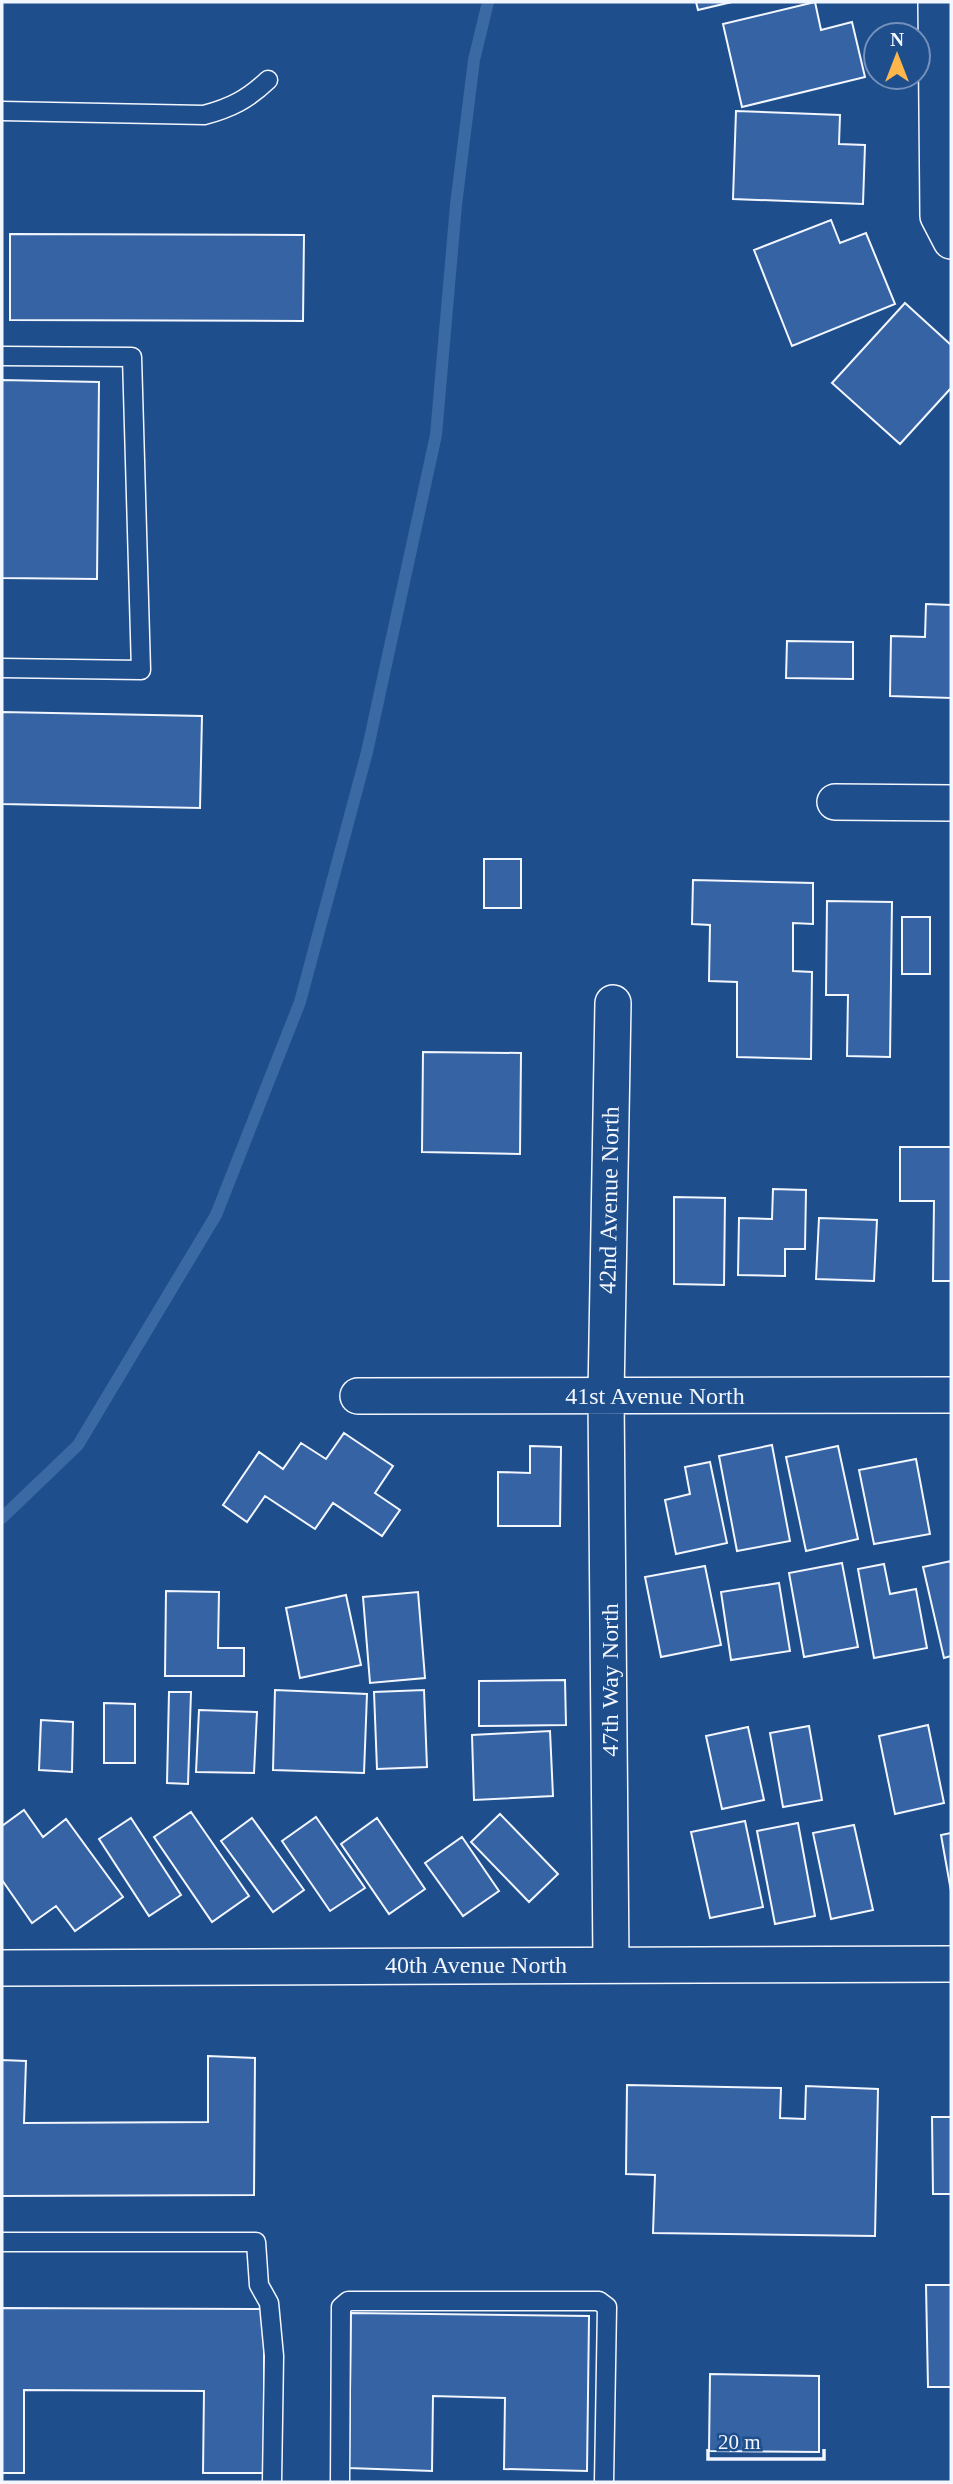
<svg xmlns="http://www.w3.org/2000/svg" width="953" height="2484" font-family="Georgia,serif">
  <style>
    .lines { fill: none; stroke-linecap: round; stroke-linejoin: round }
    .stream { stroke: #3b69a3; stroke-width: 12 }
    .building { fill: #3563a3; stroke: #f2f6ff; stroke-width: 2 }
    .lane-casing { stroke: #f2f6ff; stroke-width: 21 }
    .street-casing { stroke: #f2f6ff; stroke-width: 38 }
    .lane { stroke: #1f4e8c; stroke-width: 18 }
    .street { stroke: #1f4e8c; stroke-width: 35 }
    .labels { text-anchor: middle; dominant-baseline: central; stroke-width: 5; stroke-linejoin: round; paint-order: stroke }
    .street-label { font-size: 24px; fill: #f2f6ff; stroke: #1f4e8c }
  </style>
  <rect width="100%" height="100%" fill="#1f4e8c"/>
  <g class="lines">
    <path class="stream" d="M2,1518L78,1445L216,1215L300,1002L367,752L436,435L456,205L474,60L488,2"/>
  </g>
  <path class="building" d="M696,2H732L698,10Z
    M815,2L821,30L852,22L865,77L742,107L723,24Z
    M736,111L840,115L839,144L865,145L863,204L733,199Z
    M831,220L840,243L866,233L895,304L792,346L754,250Z
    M10,234L304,235L303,321L10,320Z
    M905,303L951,345V388L900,444L832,383Z
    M2,380L99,382L97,579L2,578Z
    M926,604L951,605V698L890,696L891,636L925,637Z
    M787,641L853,642V679L786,678Z
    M2,712L202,716L200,808L2,804Z
    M484,859H521V908H484Z
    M693,880L813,883V924L793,923V971L812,972L811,1059L737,1057V982L709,981L710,925L692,924Z
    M827,901L892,902L890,1057L847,1056L848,995H826Z
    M902,917H930V974H902Z
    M423,1052L521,1053L520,1154L422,1152Z
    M900,1147H951V1281H933L934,1201H900Z
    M773,1189L806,1190L805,1249H785V1276L738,1275L739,1218L772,1219Z
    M674,1197L725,1198L724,1285L674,1284Z
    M819,1218L877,1220L874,1281L816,1279Z
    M344,1433L393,1466L375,1493L400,1510L382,1536L333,1503L315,1529L265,1496L247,1522L223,1505L259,1452L283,1469L301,1443L326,1459Z
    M772,1445L790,1541L737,1551L719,1456Z
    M530,1446L561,1447L560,1526H498V1472L530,1473Z
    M838,1446L858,1539L806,1551L786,1457Z
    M916,1459L930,1534L874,1544L859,1470Z
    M710,1462L727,1543L676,1554L665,1500L690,1494L685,1467Z
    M951,1561V1656L944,1658L923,1567Z
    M842,1563L858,1647L804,1657L789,1573Z
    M884,1564L890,1594L916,1589L927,1648L874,1658L858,1569Z
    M705,1566L721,1645L661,1657L645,1577Z
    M779,1583L790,1651L731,1660L721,1592Z
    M166,1591L219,1592L218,1648H244V1676H165Z
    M418,1592L425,1678L370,1683L363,1597Z
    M346,1595L361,1665L300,1678L286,1608Z
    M565,1680L566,1725L479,1726V1681Z
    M275,1690L367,1694L364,1773L273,1770Z
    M424,1690L427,1767L377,1769L374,1692Z
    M169,1692H191L188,1784L167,1783Z
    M104,1703L135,1704V1763H104Z
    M199,1710L257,1712L254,1773L196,1772Z
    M41,1720L73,1722L72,1772L39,1770Z
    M928,1725L944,1803L895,1814L879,1736Z
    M809,1726L822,1800L783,1807L770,1733Z
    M748,1727L764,1800L722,1809L706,1736Z
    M550,1731L553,1796L474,1800L472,1735Z
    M24,1810L43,1837L66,1819L123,1897L75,1931L56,1906L32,1923L2,1880V1826Z
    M191,1812L249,1896L212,1922L154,1837Z
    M500,1814L558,1874L529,1902L471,1842Z
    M316,1817L365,1888L330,1911L282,1841Z
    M131,1818L181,1895L149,1916L99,1839Z
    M252,1818L304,1890L273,1912L221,1841Z
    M377,1818L425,1889L389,1914L341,1844Z
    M745,1821L763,1907L710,1918L691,1832Z
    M798,1823L815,1916L775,1924L757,1831Z
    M854,1825L873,1910L831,1919L813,1833Z
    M951,1833V1891L941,1835Z
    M462,1837L499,1891L463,1916L425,1863Z
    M208,2056L255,2058L254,2195L2,2196V2060L26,2061L24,2123L208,2122Z
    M627,2085L781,2088L780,2118L805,2119L806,2086L878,2089L875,2236L653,2233L655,2175L626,2174Z
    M932,2117H951V2194H933Z
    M926,2285H951V2387H928Z
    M2,2308L264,2309V2473H203L204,2391L24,2390V2473H2Z
    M351,2313L589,2316L587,2471L504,2469L505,2398L433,2396L432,2471L349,2468Z
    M710,2374L819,2376V2452L709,2451Z"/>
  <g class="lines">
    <g class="lane-casing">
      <path id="lane" d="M2,111L204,115C231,108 248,99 268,80
        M2,356L132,357L141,670L2,668
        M2,2242H256L259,2285L269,2303L274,2356L272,2482
        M340,2482L341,2307L348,2301H599L607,2307L604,2482"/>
    </g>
    <g class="street-casing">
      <path id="street" d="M936,2L938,216L951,241
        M835,802L951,803
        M358,1396L951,1395
        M611,1964L606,1396L613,1003
        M2,1968L951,1964"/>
    </g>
    <use href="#lane" class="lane"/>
    <use href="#street" class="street"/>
  </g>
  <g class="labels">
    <g class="street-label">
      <text transform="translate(609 1200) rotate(-89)">42nd Avenue North</text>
      <text x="655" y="1396">41st Avenue North</text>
      <text transform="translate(610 1680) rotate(-90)">47th Way North</text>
      <text x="476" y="1965">40th Avenue North</text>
    </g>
  </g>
  <rect width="953" height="2484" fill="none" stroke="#f2f6ff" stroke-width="7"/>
  <g transform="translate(897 56)"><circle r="33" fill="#1f4e8c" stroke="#7391ba" stroke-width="2"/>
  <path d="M0-5L12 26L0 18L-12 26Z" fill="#ffb74d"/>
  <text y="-10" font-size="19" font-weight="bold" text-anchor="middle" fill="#f2f6ff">N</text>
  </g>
  <path d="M708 2449v10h116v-10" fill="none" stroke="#f2f6ff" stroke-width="3.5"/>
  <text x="718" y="2449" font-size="21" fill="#f2f6ff" stroke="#1f4e8c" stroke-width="5" paint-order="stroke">20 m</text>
</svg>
